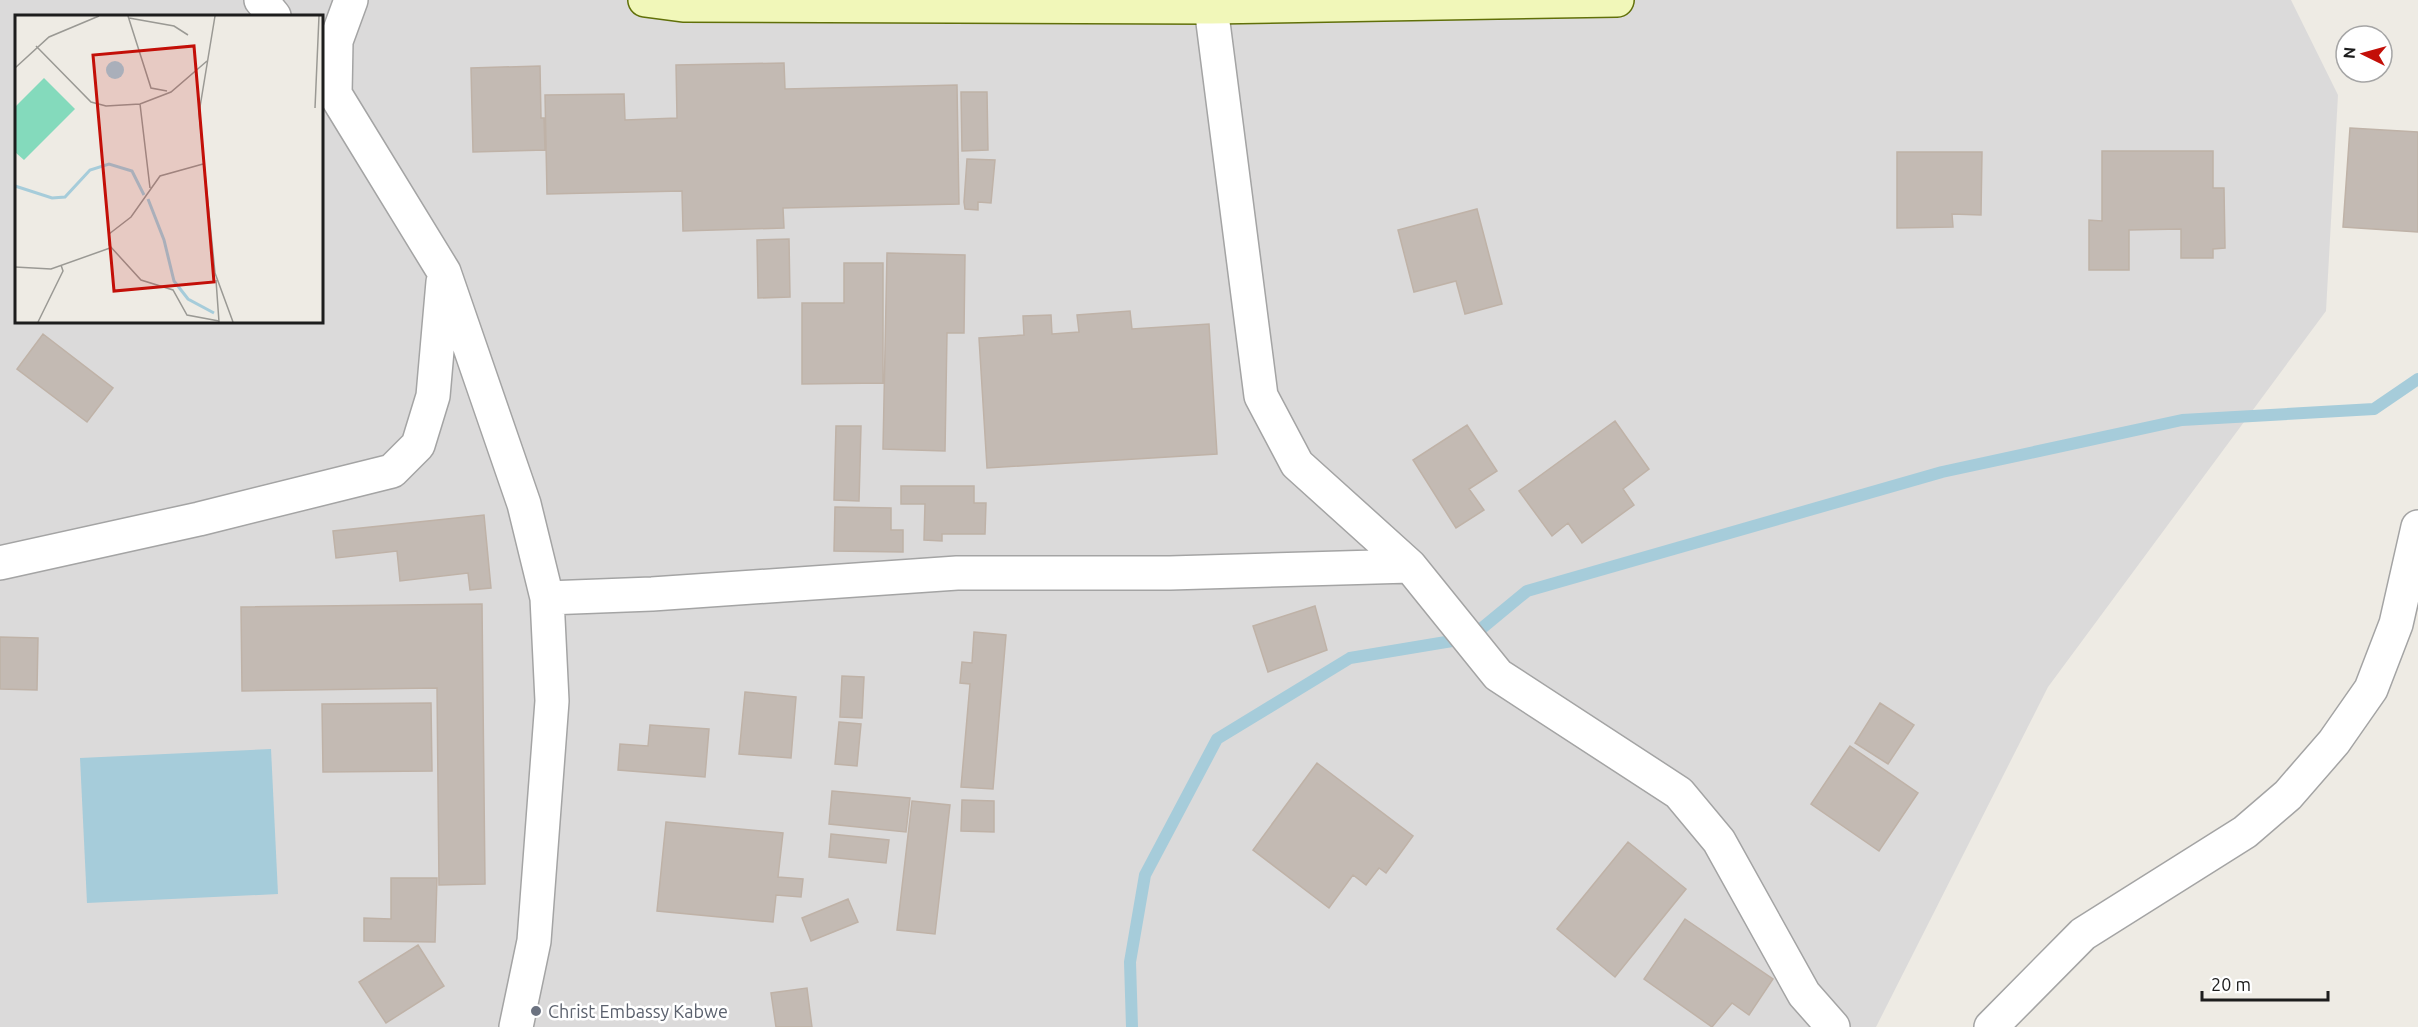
<svg xmlns="http://www.w3.org/2000/svg" width="2418" height="1027" font-family="Ubuntu,sans-serif">
  <style>
    .residential { fill: #dbdada; fill-rule: evenodd }
    .water { fill: #a6ccda }
    .lines { fill: none; stroke-linecap: round; stroke-linejoin: round }
    .stream { stroke: #a6ccda; stroke-width: 12 }
    .building { fill: #c3bab3; stroke: #bfb2a7; stroke-width: 1.5 }
    .street-casing { stroke: #a4a4a4; stroke-width: 36 }
    .secondary-casing { stroke: #617009; stroke-width: 36 }
    .street { stroke: #fff; stroke-width: 33 }
    .secondary { stroke: #f1f7b9; stroke-width: 33 }
    .worship-dot { fill: #6b7280; stroke: #fff; stroke-width: 2 }
    .labels { text-anchor: middle; dominant-baseline: central; stroke-width: 5; stroke-linejoin: round; paint-order: stroke }
    .worship-label { font-size: 18px; fill: #5b616d; stroke: #fff; text-anchor: start }
    .inset-river { fill: none; stroke: #a6ccda; stroke-width: 3 }
    .inset-road { fill: none; stroke: #9a9994; stroke-width: 1.5 }
    .view { fill: #c30f08; fill-opacity: 0.15; stroke: #c30f08; stroke-width: 3 }
    .inset-edge { fill: none; stroke: #1d1d1d; stroke-width: 3 }
  </style>
  <rect width="100%" height="100%" fill="#eeebe4"/>
  <path class="residential" d="M0,0H2291L2338,95L2326,311L2048,687L1876,1027H0ZM16,16H321V321H16Z"/>
  <path class="water" d="M271,749L278,894L87,903L80,758Z"/>
  <g class="lines">
    <path class="stream" d="M1132,1027L1130,962L1145,875L1217,739L1350,658L1470,638L1527,591L1942,472L2182,420L2374,409L2418,379"/>
  </g>
  <path class="building" d="M784,63L785,89L957,85L959,204L783,208L784,228L683,231L682,191L547,194L545,95L624,94L625,120L677,118L676,65Z
    M540,66L541,118H544L545,150L473,152L471,68Z
    M961,92H987L988,150L962,151Z
    M2350,128L2418,132V232L2343,227Z
    M2102,151H2213V188H2224L2225,248L2213,249V258H2181V229L2129,230V270H2089V220L2102,221Z
    M1897,152H1982L1981,215L1952,214L1953,227L1897,228Z
    M967,159L995,160L991,203L978,202V210L965,209L964,202Z
    M1477,209L1502,304L1465,314L1456,281L1414,292L1398,230Z
    M789,239L790,297L758,298L757,240Z
    M887,253L965,255L964,333H947L945,451L883,449Z
    M844,263H883V383L802,384V303H844Z
    M1130,311L1132,329L1209,324L1217,454L987,468L979,338L1024,335L1023,316L1051,315L1052,334L1079,332L1077,315Z
    M43,334L113,388L87,422L17,369Z
    M1615,421L1649,469L1623,489L1634,505L1582,543L1568,523L1552,536L1519,491Z
    M1467,425L1497,471L1469,489L1484,510L1456,528L1413,460Z
    M836,426H861L859,501L834,500Z
    M901,486H974V503H986L985,534H942V541L924,540L925,504H901Z
    M835,507L891,508V530H903V552L834,551Z
    M484,515L491,588L470,590L468,573L400,581L397,551L336,558L333,531Z
    M482,604L485,884L439,885L437,688L242,691L241,607Z
    M1315,606L1327,650L1268,672L1253,626Z
    M974,632L1006,635L993,789L961,787L970,684L960,683L962,662L972,663Z
    M0,637L38,638L37,690L0,689Z
    M842,676L864,677L862,718L840,717Z
    M745,692L796,697L791,758L739,754Z
    M431,703L432,771L323,772L322,704Z
    M1880,703L1914,725L1888,764L1855,743Z
    M839,722L861,724L857,766L835,764Z
    M650,725L709,729L705,777L618,770L620,744L648,746Z
    M1850,746L1918,793L1879,851L1811,804Z
    M1317,763L1413,836L1386,873L1379,868L1366,885L1353,875L1329,908L1253,850Z
    M832,791L910,798L906,832L829,824Z
    M962,800L994,801V832L961,831Z
    M912,801L950,805L935,934L897,930Z
    M666,822L783,833L778,877L803,879L801,897L776,895L773,922L657,911Z
    M831,834L889,840L886,863L829,857Z
    M1628,842L1686,889L1615,977L1557,929Z
    M391,878H437L435,942L364,941V918L391,919Z
    M848,899L858,922L811,941L802,918Z
    M1685,919L1773,979L1749,1015L1732,1003L1712,1027L1644,979Z
    M418,945L444,986L386,1023L359,982Z
    M807,988L812,1027H776L771,993Z"/>
  <g class="lines">
    <g class="street-casing">
      <path id="street" d="M261,0L274,16
        M1211,7L1261,396L1297,464L1410,566L1498,675L1679,793L1719,841L1804,994L1833,1027
        M321,76L335,94L444,272L524,504L547,598L552,701L534,941L516,1027
        M335,94L336,41L351,0
        M0,563L199,519L392,471L418,445L433,396L443,282
        M547,598L652,594L957,573H1170L1410,566
        M1991,1027L2083,934L2245,832L2288,795L2334,742L2371,689L2396,624L2418,527"/>
    </g>
    <g class="secondary-casing">
      <path id="secondary" d="M645,0L683,5L1211,7L1617,0"/>
    </g>
    <use href="#street" class="street"/>
    <use href="#secondary" class="secondary"/>
  </g>
  <circle class="worship-dot" cx="536" cy="1011" r="6"/>
  <g class="labels">
    <g class="worship-label">
      <text x="548" y="1011">Christ Embassy Kabwe</text>
    </g>
  </g>
  <g transform="translate(15 15)">
    <rect width="308" height="308" fill="#eeebe4"/>
    <path d="M29,63L60,94L9,145L0,137V92Z" fill="#84dabc"/>
    <path d="M91 55a9 9 0 1 1 18 0a9 9 0 1 1-18 0Z" fill="#a6ccda"/>
    <path class="inset-river" d="M0,171L37,183L50,182L75,155L94,149L117,156L129,180M133,184L149,225L159,266L173,284L199,298"/>
    <path class="inset-road" d="M113,1L136,73L152,76M200,1L184,98L200,258L218,307M114,3L159,11L173,20M21,31L76,87L91,91L125,89L156,77L192,46M0,53L34,22L84,1M125,89L135,173M300,93L304,1M188,149L145,161L116,202L94,219V230L126,265L158,275L172,300L204,306M0,252L36,254L95,233M201,265L204,307M23,307L48,256L46,250"/>
    <path class="view" d="M179,31L199,267L99,276L78,40Z"/>
    <rect width="308" height="308" class="inset-edge"/>
  </g>
  <g transform="translate(2364 54) rotate(275)"><circle r="28" fill="#ffffff" stroke="#a5a5a5" stroke-width="1.5"/>
  <path d="M0-4.5L10 22L0 15L-10 22Z" fill="#c30f08"/>
  <text y="-9" font-size="16" font-weight="bold" text-anchor="middle" fill="#1d1d1d">N</text>
  </g>
  <path d="M2202 991v9h126v-9" fill="none" stroke="#1d1d1d" stroke-width="3"/>
  <text x="2211" y="991" font-size="18" fill="#1d1d1d" stroke="#ffffff" stroke-width="4.5" paint-order="stroke">20 m</text>
</svg>
